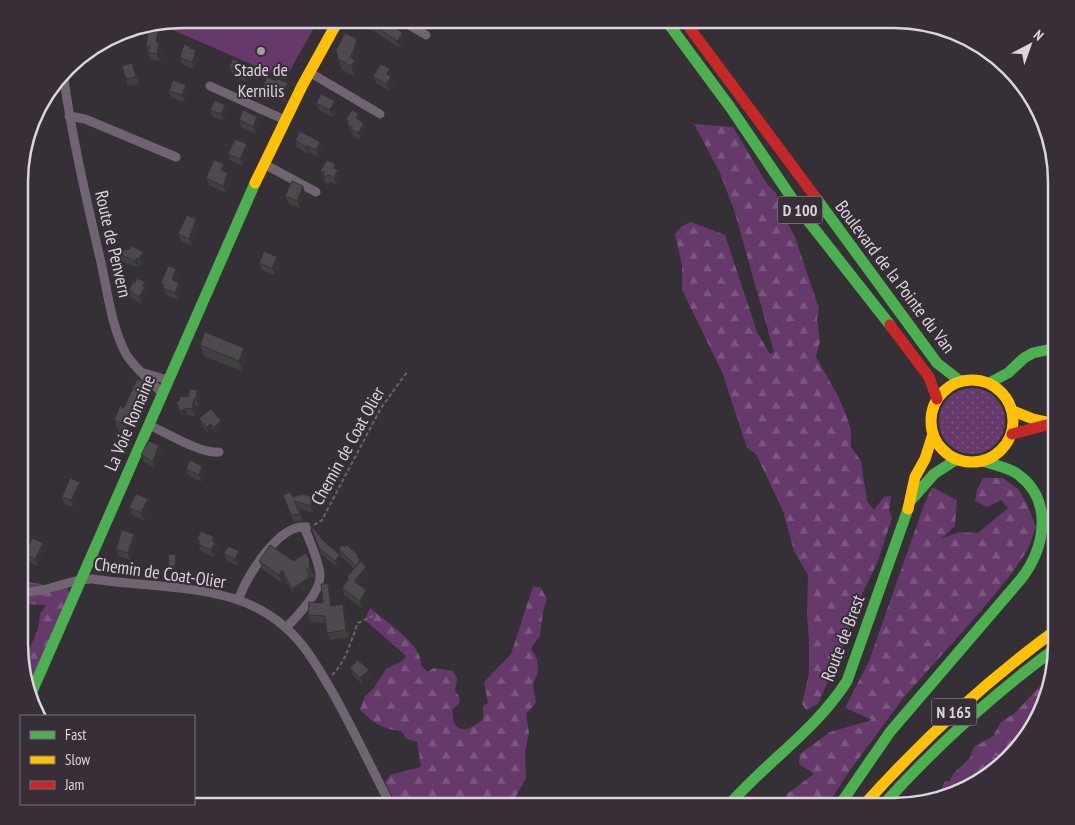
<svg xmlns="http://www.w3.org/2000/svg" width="1075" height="825" font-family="'PT Sans Narrow',sans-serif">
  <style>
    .grass { fill: url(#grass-dots) }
    .forest { fill: url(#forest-firs) }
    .green { fill: #653a6b }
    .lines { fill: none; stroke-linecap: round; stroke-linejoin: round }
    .path { stroke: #6b626c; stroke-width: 2; stroke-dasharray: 4 2.5; stroke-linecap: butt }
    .street { stroke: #706472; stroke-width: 9 }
    .fast { stroke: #4caf50; stroke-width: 11 }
    .slow { stroke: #ffc107; stroke-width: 11 }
    .jam { stroke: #c62828; stroke-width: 11 }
    .wall { fill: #423f43 }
    .shaded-wall { fill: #363337 }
    .building { fill: #4d494e; stroke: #363337 }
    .poi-dot { fill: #a19ba2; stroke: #372e38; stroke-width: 2 }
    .labels { text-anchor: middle; stroke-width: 4; stroke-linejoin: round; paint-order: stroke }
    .shield { fill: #372e38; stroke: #aaa3ab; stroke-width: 1 }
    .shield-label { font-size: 16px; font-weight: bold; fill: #dbd5dc }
    .poi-label { font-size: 18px; fill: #dbd5dc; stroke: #372e38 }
    .street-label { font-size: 18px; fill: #dbd5dc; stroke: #372e38 }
    .rim { fill: none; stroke: #dbd5dc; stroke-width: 2.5 }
  </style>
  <defs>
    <pattern id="grass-dots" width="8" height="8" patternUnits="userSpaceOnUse" patternTransform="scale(1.25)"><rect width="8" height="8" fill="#653a6b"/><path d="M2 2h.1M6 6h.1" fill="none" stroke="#7a5680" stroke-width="1.8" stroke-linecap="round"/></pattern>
    <pattern id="forest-firs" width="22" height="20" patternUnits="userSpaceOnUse" patternTransform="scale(1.25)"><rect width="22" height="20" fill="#653a6b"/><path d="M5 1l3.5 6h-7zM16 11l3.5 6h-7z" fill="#7a5680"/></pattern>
  </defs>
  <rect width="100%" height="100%" fill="#353036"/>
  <path class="grass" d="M939 421a33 33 0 1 1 66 0a33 33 0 1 1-66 0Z"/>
  <path class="forest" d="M694,124L733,127L767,184L776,193L783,214L795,237L819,308L817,319L820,341L816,357L838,396L845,412L851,430V447L861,461L867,501L874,510L884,497L891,496L889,511L892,518L878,561L863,592L847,636L818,704L806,710L802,704L809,673V638L807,615L808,575L794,551L783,511L756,454L747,448L722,372L682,290V265L675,234L682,226L691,222L725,235L757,332L770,354L774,352L735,213L720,173Z
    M983,478H1003L1018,489L1027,504L1036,527L1028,549L1012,573L981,611L904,697L848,773L827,806H785L787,794L814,774L799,764L800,754L830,732L872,720L845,708L869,661L924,505L932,487L957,500L955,526L941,539L959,532L978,533L1008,508L1001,500L987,507L975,501L977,490Z
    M19,581L41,584L53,590L67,588L70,594L28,689L22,666L38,629L40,614L46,605L19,604Z
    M533,586L541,588L547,599L543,611L540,636L531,648L537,659L538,673L533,684L536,703L526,714L529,733L525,751L526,778L514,800L513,806H397L385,782L390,775L421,767L417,742L407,739L401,731C384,730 372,722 360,710L365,696L373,689L386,669L402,661L406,656L365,620L370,608C385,621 423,645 421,665L427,672L434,668L453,671L457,679L455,691L459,696L460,702L452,710C453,714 453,719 454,722C462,738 476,724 483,719V706L488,703L484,682L511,654Z
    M1049,685L1044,706L1016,751L1006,758L994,756L1000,762L956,794L938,797L945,781H950L953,774L970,758L974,747L993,736L1001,722L1015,713L1039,687Z"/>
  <path class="green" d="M182,19H319L285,79L157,23Z"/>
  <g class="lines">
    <path class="path" d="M314,525L322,520L381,408L407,372
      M332,675C347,660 350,642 358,623L377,614"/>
    <path class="street" d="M399,19L426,35
      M309,72L380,114
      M63,73C72,138 87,202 102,267C108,295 112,328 126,354C133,366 152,383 162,393
      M210,86L285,120
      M69,116L85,119L176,157
      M264,164L316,192
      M144,373L168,380
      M149,425C167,433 200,454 219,452
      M19,592C47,594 69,578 93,579C139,586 187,585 232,598C252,604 269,613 285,627C306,645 320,671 334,695C354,731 372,769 391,806
      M238,600C247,577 278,523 307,527
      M286,628C297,616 320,593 320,576C320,563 309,539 304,527"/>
    <path class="fast" d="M665,19L730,107L802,213L890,325
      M816,198L937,363L960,381
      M989,383L1008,373L1024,358L1033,353L1056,348
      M912,499L934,474L957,459
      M30,696L255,183
      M728,806C766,762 815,731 847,681L908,509
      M839,806L890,732L1021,579C1046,548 1054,498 1016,473C1006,467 994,465 983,461
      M882,806C935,747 992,695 1056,648"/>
    <path class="slow" d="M255,183L302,86L339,19
      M931 421a41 41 0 1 1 82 0a41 41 0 1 1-82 0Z
      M1013,411L1033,419L1056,424
      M908,509L915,477L925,459L933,434
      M863,806C922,740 985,682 1056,630"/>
    <path class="jam" d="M683,19L816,198
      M890,325L929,377L937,399
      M1012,434L1050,424"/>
  </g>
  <path class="wall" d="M362,19H382L405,40L400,48L364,25Z
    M158,32L161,39L160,44L162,50L160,61L151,60L146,46Z
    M357,39L360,50L356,63L358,71L355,77L342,70L338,59Z
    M192,49L196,50L198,57L194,69L183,65L180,58Z
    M132,63L139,84L128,86L126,79Z
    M229,67L250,73L247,82L232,74Z
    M373,76H392L391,78L393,84L389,91L376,83Z
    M263,86L291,90L285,101L266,93Z
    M169,91L189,92L185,102L172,98Z
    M316,103L337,108L333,117L319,110Z
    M210,110L228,112L224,121L213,117Z
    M346,119L361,121V122L367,131L361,140L353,136L352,132L350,131Z
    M239,120L260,124L255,134L241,127Z
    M295,140L322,149L318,157L310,152L308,154L297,147Z
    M247,144L250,151L243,166L231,161L228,154Z
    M224,164L226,172L228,173L231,180L226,193L209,185L206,178Z
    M335,164L341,177L336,185L331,182L326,184L320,171Z
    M303,186L305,193L300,208L288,203L285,196Z
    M196,219L199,226L191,246L181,241L178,234Z
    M115,252H143L146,259L142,266L139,265L138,268L117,259Z
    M277,257L280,264L275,275L262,270L259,263Z
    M179,276L177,282L182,290L178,300L166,295L161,283Z
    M147,289L146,291L147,294L142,304L131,297L129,290Z
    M200,345L244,348L247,359L243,372L204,356Z
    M197,390L200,397L198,406H196L195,416L187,415L184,418L179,410L176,402L188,397Z
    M149,393L130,436L118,431L114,420L124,408Z
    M199,418L223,428L216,434L214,431L209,434L202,425Z
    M162,452L155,468L144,462L141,455Z
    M186,469L205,473L202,482L189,476Z
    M80,482L82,489L73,507L64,504L62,497Z
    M283,495L316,505L313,513L298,508L303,521L294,522Z
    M148,499L150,506L144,520L132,515L129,508Z
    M310,524L322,539L340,555L342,561L337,567L321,554Z
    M134,534L136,541L130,560L119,556L116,549Z
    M214,537L217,549L213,557L201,551L197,539Z
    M43,543L45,550L38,566L28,562L25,555Z
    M345,547L358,555L361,562L366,567L369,574L359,585L366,590L369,598L362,608L344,595L342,588L348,579L347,577L354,569L341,556L339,549Z
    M224,554L241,558L238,566L227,561Z
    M178,558L176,570L169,569L168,566Z
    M259,561H294L312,566L314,577H310L312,583L311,587L295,597L285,579L282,583L262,569Z
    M328,584L331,591L332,606L343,604L346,611L349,637L330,640L327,633L326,623L311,622L308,615L323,603Z
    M350,668L369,670L371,677L363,685L353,675Z"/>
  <path class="shaded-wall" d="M158,32L161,39L160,44L162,50L160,61L157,54L156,42Z
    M403,33L405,40L400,48L397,41Z
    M357,39L360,50L356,63L358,71L355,77L351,66L350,57Z
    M196,50L198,57L194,69L192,62Z
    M248,66L250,73L247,82L244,75Z
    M390,69L392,76L391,78L393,84L389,91L386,84L387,74Z
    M288,83L291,90L285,101L283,94Z
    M186,85L189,92L185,102L182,95Z
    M335,101L337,108L333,117L330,110Z
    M225,105L228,112L224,121L221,114Z
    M359,114L361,121L359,125L356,118Z
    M257,117L260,124L255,134L253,126Z
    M364,124L367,131L361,140L358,133Z
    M320,142L322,149L318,157L316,150Z
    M247,144L250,151L243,166L240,159Z
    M307,145L310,152L308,154L306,147Z
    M224,164L226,171L224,177L221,170Z
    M335,164L341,177L336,185L334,178V168Z
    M228,173L231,180L226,193L223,186Z
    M303,186L305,193L300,208L297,201Z
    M196,219L199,226L191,246L189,239Z
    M143,252L146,259L142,266L139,259Z
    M277,257L280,264L275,275L272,268Z
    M137,258L139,265L138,268L135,261Z
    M176,269L179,276L175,287L172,280Z
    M145,282L147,289L146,291L147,294L142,304L139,297L142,286Z
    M179,283L182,290L178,300L175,293Z
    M244,348L247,359L243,372L239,361Z
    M145,382L149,393L130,436L126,425Z
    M197,390L200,397L198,406L196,399Z
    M194,399L196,406L195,416L192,409Z
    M185,408L187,415L184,418L181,411Z
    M221,421L223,428L216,434L214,427Z
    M211,424L214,431L209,434L206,427Z
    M159,445L162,452L155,468L153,461Z
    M202,466L205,473L202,482L199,475Z
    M80,482L82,489L73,507L71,500Z
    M314,498L316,505L313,513L310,506Z
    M148,499L150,506L144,520L141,513Z
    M134,534L136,541L130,560L128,553Z
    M214,537L217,549L213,557L211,550L212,541Z
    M43,543L45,550L38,566L35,559Z
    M239,551L241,558L238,566L235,559Z
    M176,555L178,558L176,570L175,567Z
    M340,555L342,561L337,567L335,561Z
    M309,558L312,566L314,577L310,569Z
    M366,567L369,574L357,588L354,581Z
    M282,570L285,579L282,583L279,575Z
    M309,574L312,583L311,587L295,597L292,589Z
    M328,584L331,591L333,613L331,606Z
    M366,590L369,598L362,608L360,601Z
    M343,604L346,611L349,637L346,630Z
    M369,670L371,677L363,685L360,678Z"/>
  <path class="building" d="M364,19H382L403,33L397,41Z
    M148,31L158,32L156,42L159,43L157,54L148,52L150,46H146Z
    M345,33L357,39L354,50L350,57L355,60L351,66L338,59L336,50Z
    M184,44L191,47L190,48L196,50L192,62L180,58Z
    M233,59L248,66L244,75L229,67Z
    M132,63L136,77L126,79L122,66Z
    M381,64L390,69L387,74L391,77L386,84L373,76Z
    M267,77L277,81L278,79L288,83L283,94L263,86Z
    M173,80L186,85L182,95L169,91Z
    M321,94L335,101L330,110L316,103Z
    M215,100L225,105L221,114L210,110Z
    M243,110L257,117L253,126L239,120Z
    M352,110L359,114L356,118L364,124L358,133L351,129L352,127L347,124L349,121L346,119Z
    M300,131L320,142L316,150L307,145L306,147L295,140Z
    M235,139L247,144L240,159L228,154Z
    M214,160L224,164L221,170L228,173L223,186L206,178Z
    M327,160L335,164L334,168L338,170L334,178L329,175L323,177L324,172L320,171Z
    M292,181L303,186L297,201L285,196Z
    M187,215L196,219L189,239L178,234Z
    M132,246L143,252L139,259L137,258L135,261L115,252L130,249Z
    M264,251L277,257L272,268L259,263Z
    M168,266L176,269L172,280L179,283L175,293L163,288L164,285L161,283Z
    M137,278L145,282L142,286L145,287L139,297L129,290L133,282L135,283Z
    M205,332L244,348L239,361L200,345Z
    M137,379L145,382L126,425L114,420L120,406L124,408Z
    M190,389L197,390L196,399H194L192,409L185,408L181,411L176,402L179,401L180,396L188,397Z
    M211,409L221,421L214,427L211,424L206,427L199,418Z
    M148,441L159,445L153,461L141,455Z
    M190,460L202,466L199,475L186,469Z
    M70,478L80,482L71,500L62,497Z
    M290,492L293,497L303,494L314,498L310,506L294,501L300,514L291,515L283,495Z
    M136,494L148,499L141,513L129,508Z
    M310,524L322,539L340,555L335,561L319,548Z
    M122,530L134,534L128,553L116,549Z
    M201,531L214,537L212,541L215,542L211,550L198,544L200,541L197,539Z
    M32,538L43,543L35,559L25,555Z
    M270,545L294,561L305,553L309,558L310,569H306L309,574L308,578L292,589L282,570L279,575L259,561Z
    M342,545L345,547L347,545L358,555L357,557L360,560L356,566L339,549Z
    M228,546L239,551L235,559L224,554Z
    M169,554L176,555L175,567L168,566Z
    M361,561L366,567L354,581L366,590L360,601L342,588L349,578L347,577Z
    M321,584H328L331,606L343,604L346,630L327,633L325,616L308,615L309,602L323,603Z
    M358,660L369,670L360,678L350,668Z"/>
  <circle class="poi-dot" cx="261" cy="51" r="5"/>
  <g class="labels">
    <g class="shield">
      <rect x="777.5" y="196.5" width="45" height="27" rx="4"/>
      <rect x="931.5" y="698.5" width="45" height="27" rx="4"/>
    </g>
    <g class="shield-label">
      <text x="800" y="216">D 100</text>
      <text x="954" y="718">N 165</text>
    </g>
    <g class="poi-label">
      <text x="261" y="76">Stade de<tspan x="261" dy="21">Kernilis</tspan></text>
    </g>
    <g class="street-label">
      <text transform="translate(113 244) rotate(77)" y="6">Route de Penvern</text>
      <text transform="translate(895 277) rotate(53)" y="6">Boulevard de la Pointe du Van</text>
      <text transform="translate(130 423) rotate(-67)" y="6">La Voie Romaine</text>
      <text transform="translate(348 446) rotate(-61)" y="6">Chemin de Coat Olier</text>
      <text transform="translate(160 573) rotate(8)" y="6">Chemin de Coat-Olier</text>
      <text transform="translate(843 638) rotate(-69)" y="6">Route de Brest</text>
    </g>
  </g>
  <path d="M0 0H1075V825H0ZM182 28H894A154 154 0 0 1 1048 182V644A154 154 0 0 1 894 798H182A154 154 0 0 1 28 644V182A154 154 0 0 1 182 28Z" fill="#372e38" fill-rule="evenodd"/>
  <path class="rim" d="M182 28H894A154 154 0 0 1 1048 182V644A154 154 0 0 1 894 798H182A154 154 0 0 1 28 644V182A154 154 0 0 1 182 28Z"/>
  <rect x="20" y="715" width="175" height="90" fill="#372e38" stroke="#79717a"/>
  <rect x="30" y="731" width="25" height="8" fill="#4caf50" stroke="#79717a"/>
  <text x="65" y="740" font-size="15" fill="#dbd5dc">Fast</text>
  <rect x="30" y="756" width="25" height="8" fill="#ffc107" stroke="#79717a"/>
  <text x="65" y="765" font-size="15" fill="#dbd5dc">Slow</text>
  <rect x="30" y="781" width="25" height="8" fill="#c62828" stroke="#79717a"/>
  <text x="65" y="790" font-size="15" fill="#dbd5dc">Jam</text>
  <g transform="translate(1030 45) rotate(41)" stroke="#372e38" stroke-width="4" paint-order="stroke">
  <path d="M0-4L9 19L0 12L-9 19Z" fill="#dbd5dc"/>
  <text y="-8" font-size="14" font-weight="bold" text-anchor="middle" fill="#dbd5dc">N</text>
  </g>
</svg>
